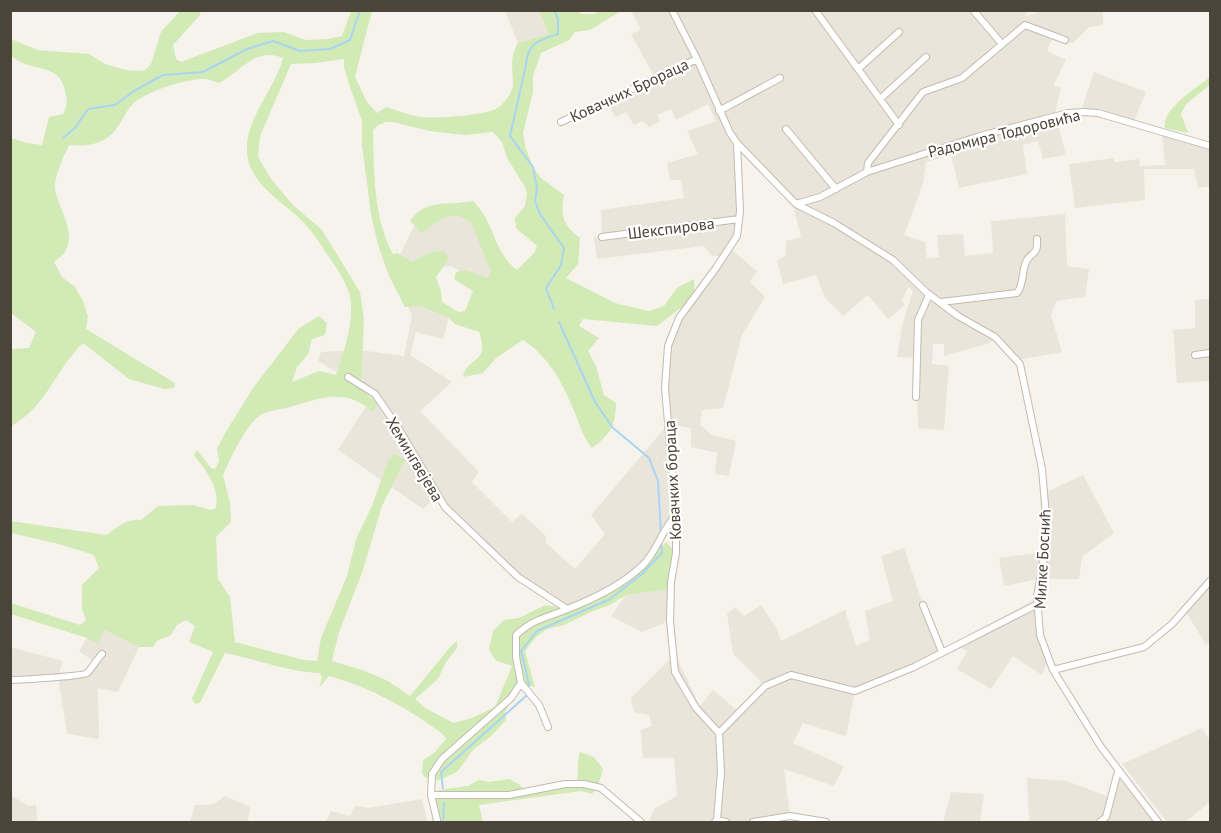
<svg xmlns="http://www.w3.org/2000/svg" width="1221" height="833" font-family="'PT Sans',sans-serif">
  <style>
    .residential { fill: #eae5da }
    .green { fill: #d2eab5; fill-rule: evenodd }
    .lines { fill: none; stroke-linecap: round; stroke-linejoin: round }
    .stream { stroke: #a9d4f2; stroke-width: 2 }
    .street-casing { stroke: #c2bbae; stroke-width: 8 }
    .street { stroke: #fff; stroke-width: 6 }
    .labels { text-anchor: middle; stroke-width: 4.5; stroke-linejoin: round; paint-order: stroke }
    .street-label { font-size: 16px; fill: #4b4439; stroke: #fff }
  </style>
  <rect width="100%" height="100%" fill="#f6f3ec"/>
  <path class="residential" d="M1028,10L1025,16L1043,11L1092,10L1103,13V25L1089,27L1073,43L1052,38L1047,51L1066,60L1053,86L1061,88L1055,114L1066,155L1043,159L1038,141L1023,145L1027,174L959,188L951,155L926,162L923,184L904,235L925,242L927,258L939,257L937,235L963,234L965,256L993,253L991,221L1065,214L1067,266L1089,269L1085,297L1057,301L1051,315L1062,352L1017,360L995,337L990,343L944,356V344H933L932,364L949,366L944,430L918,428L916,358L897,357L903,322L913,291L908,287L902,301L905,305L888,319L868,295L843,316L825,298L816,275L783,284L777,261L786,255V241L801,237L794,209L796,204L738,144L737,236L729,248L757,271L750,282L765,297L742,335L723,408L702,410L700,425L712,435L736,441L729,476L715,474L717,453L691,447V428L669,424L676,515L644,565L614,586L567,609L518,577L437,495L423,509L338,450L374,394L318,361L321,352L359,350L404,356L412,316L392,271L423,208L473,205L504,267L492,290L451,266L397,273L410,302L449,318L443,339L416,332L410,355L452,382L420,411L479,472L472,482L512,522L522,514L547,537L545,542L575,569L605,534L591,515L669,423L665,388L668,346L679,318L723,256H712L704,246L597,259L594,237L602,236L601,210L684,198L681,180H670L667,163L698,154L687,131L716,121L708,104L676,120L671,109L657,115L660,121L649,127L643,121L634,125L626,112L615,117L606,101L655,78L631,34L641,30L631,11Z
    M505,11H539L549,34L518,43Z
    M1094,72L1146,92L1134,121L1082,108Z
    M1162,133L1210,144V186L1198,188L1194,169H1144L1145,200L1075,208L1069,164L1114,158V162L1139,159L1140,166L1165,165Z
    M1210,299V381L1177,383L1173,330L1195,328V300Z
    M1083,475L1114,533L1082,557L1079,579H1040L1037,596L1040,635L1048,662L1042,675L1013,656L991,689L957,669L967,651L956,645L855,691L846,736L803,723L793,743L844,766L834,786L784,769L790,816L753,822H649L654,809L677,796L674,758H643L641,730L652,726L649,715L634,712L631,698L674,655L669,621L642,632L611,616L626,595L671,589L677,658L700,706L713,690L738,711L765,686L733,654L727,614L735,607L744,616L761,605L776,627L781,641L845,610L856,646L870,640L865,611L893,601L881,556L904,548L923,605L942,650L1035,599L1038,579L1004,586L999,558L1044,552V493Z
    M1210,581V641L1206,645L1185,610Z
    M104,630L139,647L118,692L98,688L99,739L67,734L58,677L11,680L10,647L63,661L58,676L87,674L94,662L79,651L87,638Z
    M1202,728L1210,741V802L1185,822H1167L1122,764Z
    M1116,774L1154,822H1029L1027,778L1067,781L1109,797Z
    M951,792L984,794L980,822H943Z
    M11,795L28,806L36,805L37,822H11Z
    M225,796L250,807L248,821L254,822H190L195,805L214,804Z
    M422,799L427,819L425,822H326L331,811L350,816L355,806L369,808Z"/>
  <path class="green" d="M180,11H201L200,15L173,45L176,59L181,62L258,33L284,32L306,40L328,39L342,36L351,11H372L355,77L367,102L377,113L386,107C397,110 410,116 422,117C434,119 485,115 496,109C501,107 508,98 511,92C517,80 506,63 518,43L549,34L539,11H578L581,14H594L600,11H621L590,30L575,32L569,40L541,53L533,76V92L523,133L526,149L533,167L541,178L564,195C560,216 563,225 580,238L578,264L566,278L615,303L649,311L664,306L677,288L694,279L695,297L657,326L583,319L579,326L599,338L588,351L596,366L604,395L616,403C616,425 610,435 592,448C581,434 581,427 574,411C563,383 548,356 523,340L496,358L483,373L463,377C467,356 491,364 479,332L455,324L449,318L420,306L405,307L389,276L378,245L371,214L362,145V121L349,84L344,68V59L315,63L291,64L260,136L258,157L272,180L293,205L322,230L360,292L364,319L361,388L377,404L373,412C344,386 319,399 286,408C278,410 265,411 259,416C244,428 231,458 223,475L230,502L231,522L216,537L218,579L230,597L235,642L304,660L317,661L321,638L347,576L356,539L372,506L388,461L395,454L405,460L382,506L362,573L339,632L332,661L365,671L388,681L410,696L451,646L457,641V648L446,662L438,679L415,699L425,708L454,723L472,718L495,707L512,666L495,660L489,649L493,631L504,620L519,618L545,605L567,609L614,586L644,565L666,542L676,553L671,589L626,595L610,605L593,611L564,625L547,629L536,637L525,651L535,687L521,684L505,712L506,720L491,736L473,750L457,772L439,780L426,778L422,774L423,760L434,753L446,739L444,735C408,708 372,688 329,676L319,688L322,678L320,673C289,672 256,659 225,653L200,703L195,704L192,699L213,652L189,642L195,626L186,620L177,625L170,636L158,640L153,647H139L104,630L98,644L87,638L11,614V603L80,625L86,620L82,609V585L99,568L94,555L59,544L11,533L10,521L107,535C117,527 127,518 141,520L158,506L193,505L211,510L216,508C220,487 206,471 194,455L197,450L211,468L215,469L219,461L217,449L224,435L253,388L299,328L319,316L327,323L325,335L312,339L308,354L297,367L292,382L319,371L336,375C344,352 357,314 348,290C343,276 333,263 325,251C317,238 307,225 296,215C277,198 249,182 247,152C245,118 275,89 283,58C256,46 240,72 219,83C215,82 210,79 205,79C188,78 148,91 135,102C128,108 124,117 119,125C108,143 90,147 70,145C64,153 54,178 55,189C58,208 77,232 65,252C63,256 57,259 54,262L62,277L75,287L83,301L88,316L86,329L175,383L174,388L164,389L129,379L83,343C56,369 45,409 11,426V349L29,348L36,332L11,313V138L27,143L42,145L49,117L63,114C68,105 67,100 65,90C60,70 46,70 28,65C22,64 16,59 11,56V39L38,50L89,54L105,64L126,70L144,71L151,64L161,32ZM386,122H393L430,131L465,135L493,132L502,142L507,158L525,187L527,193L525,206L515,218L516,228L537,246L534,253L517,270C495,255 493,219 473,201C447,206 426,198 410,221L422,233L441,219L456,215L471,222L491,272L487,278L466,270L456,272L454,279L473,291L465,311L458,312L442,302L441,291L436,277L449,259L445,252C433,250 423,255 413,262L397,253L393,254C373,217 374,171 373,130L378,125Z
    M1210,77V85L1186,104L1181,114L1188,133L1165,128C1161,109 1197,88 1210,77Z
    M580,752L594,757L603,769L599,783L592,794L581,791L479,805L483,822H436L431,795L439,790L468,786L479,780L489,782L509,779L520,785L526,792L576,784C580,773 576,763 580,752Z"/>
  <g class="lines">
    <path class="stream" d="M554,10L558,19V34C538,41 528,42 526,65L510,136L533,167L537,188L535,201L540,214L564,248L561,265L546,288L554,309
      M63,138L75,128L88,109L115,105L134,91L163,75L203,72L247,49L273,41L300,51L330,49L350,40L360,10
      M559,322L595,402L612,427L649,458L658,481L661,533
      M443,788L441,772L526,696L529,684L521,651L537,631L610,599L642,574L662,553L661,541
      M443,822L444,803"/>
    <defs>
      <path id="street" d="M672,10L697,59L730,133L737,143L796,204L834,223L893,260L926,292L958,316L995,337L1020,364L1042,469L1046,516L1043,565L1037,596L1040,635L1053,670L1101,747L1158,822
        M815,10L899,125
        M973,10L1002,44
        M858,69L899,32
        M880,99L926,57
        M719,111L780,78
        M561,122L697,59
        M786,129L836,189
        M867,172L868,163L923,92L962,78L1025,25L1065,40
        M796,204L820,197L867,172L980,136L1068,113L1084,112L1098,113L1210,146
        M602,237L739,219
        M941,302L1017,293C1025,283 1021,270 1027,260C1034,250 1038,255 1037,239
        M1195,355L1210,353
        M348,377L375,394L399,429L445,507L518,577L567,609
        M916,397L918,320L929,295
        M923,605L942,652
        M1053,670L1144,647L1172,624L1210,581
        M10,680C21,680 84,676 87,673C91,670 97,659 102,654
        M521,683L539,705L548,727
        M719,733L765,686L791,675L855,691L914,667L1038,604
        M431,795H509L565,784H584L601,788L641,822
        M717,820L726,822
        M436,822L437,820L431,795L432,774L442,759L511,698L521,683L516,657V635C534,619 543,619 565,610C591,600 622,585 642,566C657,552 662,529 676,515
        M715,822L717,820L721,772L719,733L696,708L675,672L670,621L671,582L676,553V515L665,388L668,346L679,318L716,268L737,236L740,211L737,143
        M753,822L790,816L826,822
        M1100,822L1106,817L1118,771"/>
    </defs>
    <use href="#street" class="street-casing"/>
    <use href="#street" class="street"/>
  </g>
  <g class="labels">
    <g class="street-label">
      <text transform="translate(629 90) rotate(-25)" y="6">Ковачких Брораца</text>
      <text transform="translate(1004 133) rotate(-14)" y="6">Радомира Тодоровића</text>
      <text transform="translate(671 228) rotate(-7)" y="6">Шекспирова</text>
      <text transform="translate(415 459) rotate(59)" y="6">Хемингвејева</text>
      <text transform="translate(672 480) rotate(-93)" y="6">Ковачких бораца</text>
      <text transform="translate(1042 559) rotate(-87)" y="6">Милке Боснић</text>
    </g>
  </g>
  <rect width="1221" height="833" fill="none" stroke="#4b4439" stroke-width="24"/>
</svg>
